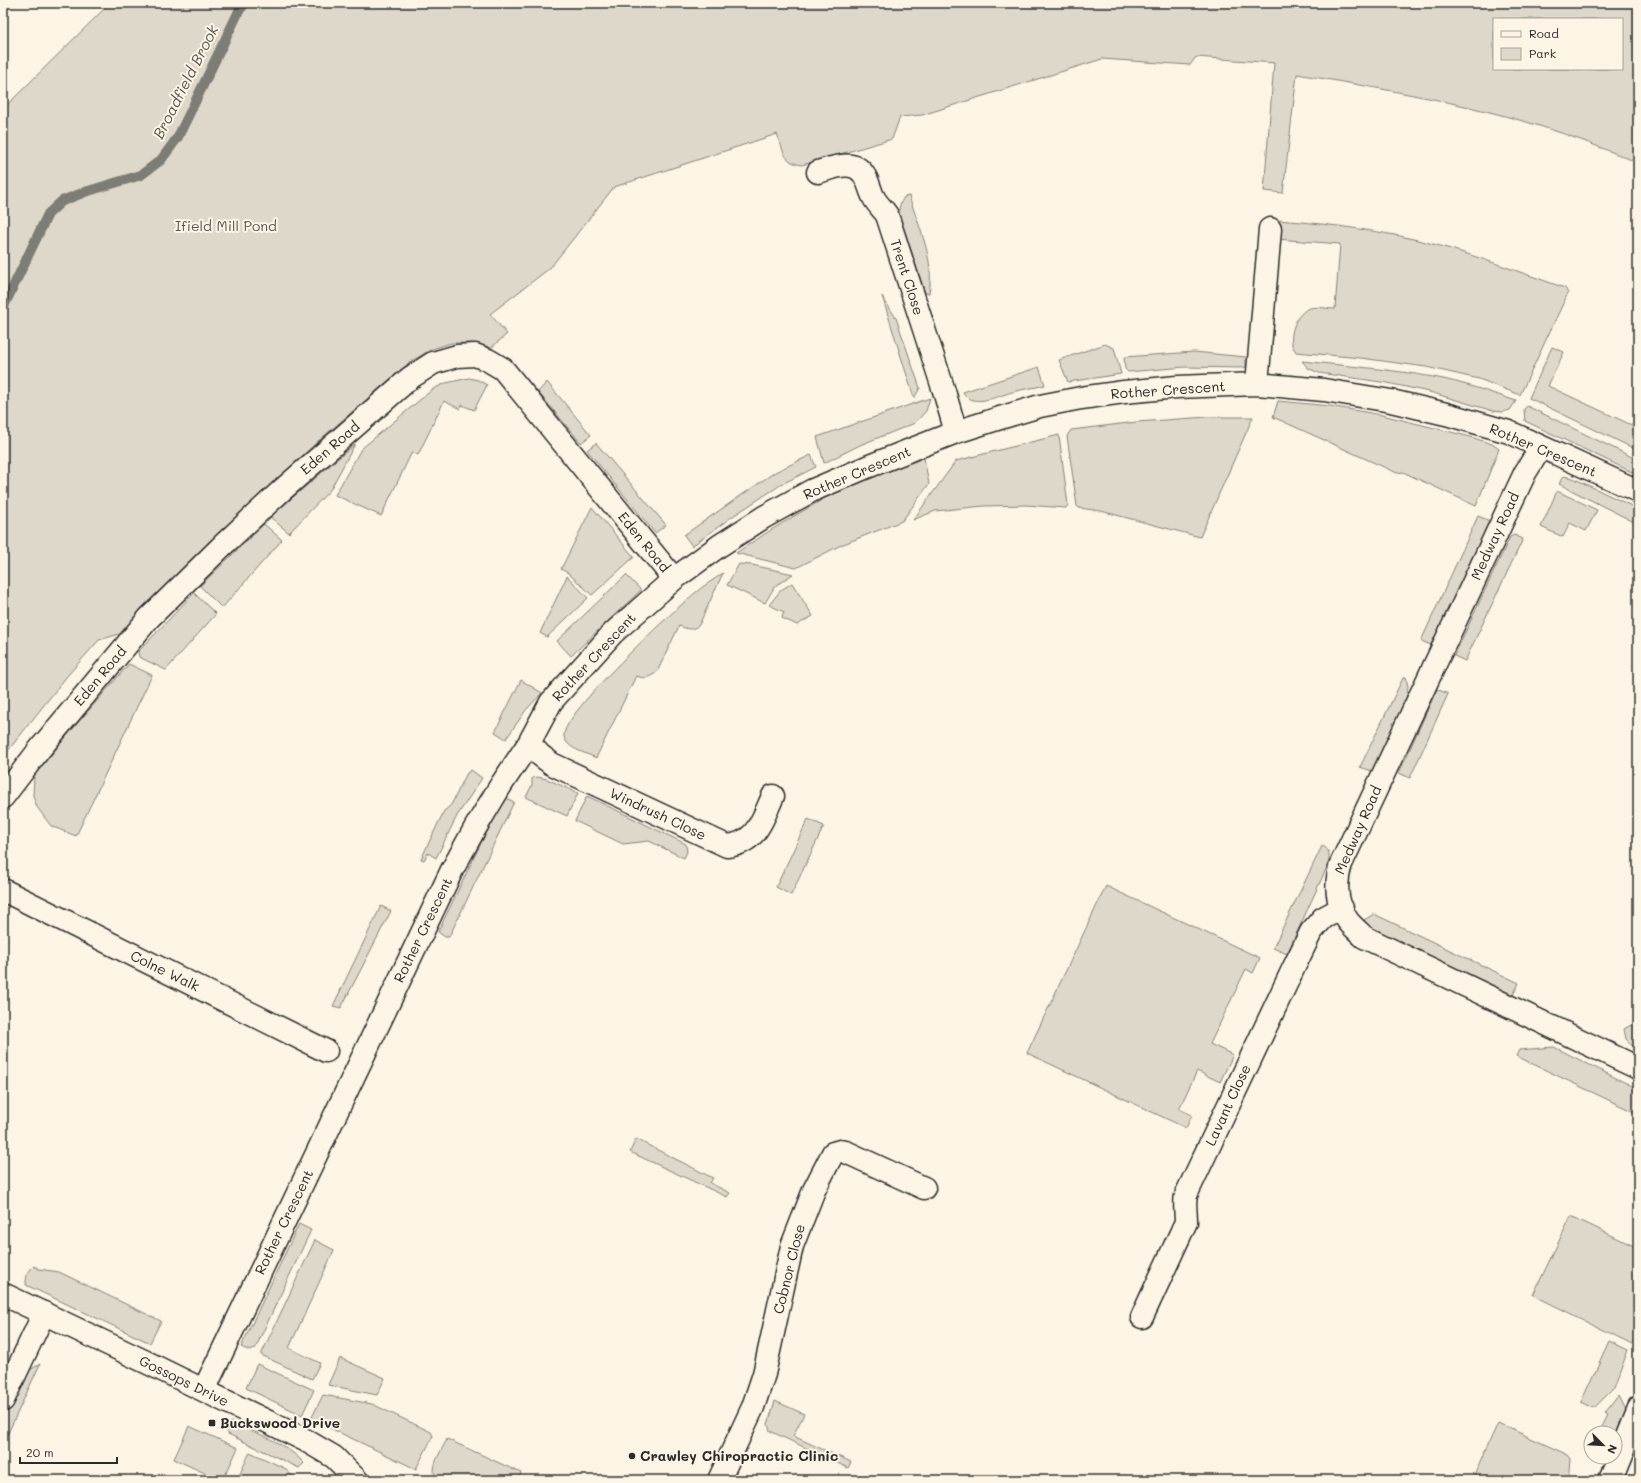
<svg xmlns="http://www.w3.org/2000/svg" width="1641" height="1483" font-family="Mali,sans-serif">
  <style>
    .green { fill: #ded8ca; stroke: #84827a; fill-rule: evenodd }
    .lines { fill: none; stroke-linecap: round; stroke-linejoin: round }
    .stream { stroke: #7d7b74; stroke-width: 10 }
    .pedestrian-casing { stroke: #2b2b2b; stroke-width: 25 }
    .minor-casing { stroke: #2b2b2b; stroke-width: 25 }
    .tertiary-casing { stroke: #2b2b2b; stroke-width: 25 }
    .pedestrian { stroke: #fcf5e5; stroke-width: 22 }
    .minor { stroke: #fcf5e5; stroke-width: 22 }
    .tertiary { stroke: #fcf5e5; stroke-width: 22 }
    .poi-dot { fill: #2b2b2b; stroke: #fcf5e5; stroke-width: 1.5 }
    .labels { text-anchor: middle; stroke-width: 4; stroke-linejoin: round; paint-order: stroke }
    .park-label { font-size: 14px; fill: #585653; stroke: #fcf5e5 }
    .street-label { font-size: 14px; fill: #2b2b2b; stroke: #fcf5e5 }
    .poi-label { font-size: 14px; font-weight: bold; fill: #2b2b2b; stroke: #fcf5e5; text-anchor: start }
    .water-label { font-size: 15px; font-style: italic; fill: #545350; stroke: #fcf5e5 }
  </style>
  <rect width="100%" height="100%" fill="#fcf5e5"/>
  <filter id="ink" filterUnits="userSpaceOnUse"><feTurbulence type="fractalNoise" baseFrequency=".025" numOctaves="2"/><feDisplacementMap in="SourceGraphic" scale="8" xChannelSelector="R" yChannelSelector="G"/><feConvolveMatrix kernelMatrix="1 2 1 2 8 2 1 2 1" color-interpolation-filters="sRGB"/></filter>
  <g filter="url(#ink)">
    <path class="green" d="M110,3H1638V163C1625,157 1612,152 1599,147C1502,108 1399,92 1297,74L1283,193L1264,191L1274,63L1196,57L1190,65L1102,59L922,115L900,117L892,139L802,165C782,162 784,150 777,134L614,187L550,268L490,314L507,334L490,349L473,343H451L432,349L410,362L317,442L184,567L123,633L99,640L67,676L3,757V109ZM1494,19H1622V69H1494Z
      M909,196C919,227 935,260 929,293H925L900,216C898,208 900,204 904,197Z
      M1277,220C1319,223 1359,228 1400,236C1457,248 1511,269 1565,288L1568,293L1520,395L1479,379L1426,367L1361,358L1296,352C1295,350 1292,347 1292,344C1290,331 1297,312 1310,308C1318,306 1328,309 1335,309L1340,244L1277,239Z
      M882,296L896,318L920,388L914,398Z
      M1105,344L1114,348L1121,374L1068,382L1059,360Z
      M1552,347L1564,352L1548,386L1638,428V443L1635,449L1529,398Z
      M1194,352L1246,357V367L1243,368L1185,367L1128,372L1125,369L1124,357Z
      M1302,361C1346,366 1390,369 1433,377C1462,382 1489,392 1516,401L1510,410L1502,412L1493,411L1433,393L1388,383L1319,373L1308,368Z
      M1039,367L1045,385C1034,388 1023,389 1012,392C999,396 971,409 963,392Z
      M469,378L478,380L487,385L474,410L462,405L460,409L444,401L418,455L412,452L381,516L335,495L361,449L433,389L446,383Z
      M547,382L591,435L581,443L538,392Z
      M930,398L926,411L915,423L860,445L824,463L817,437Z
      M1278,401L1330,406L1382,415L1471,437L1492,444L1499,449L1476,506L1403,472L1397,473L1273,417Z
      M1527,406L1638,460V475L1525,421L1524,409Z
      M1207,417H1253L1200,537L1101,511L1079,508L1077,506L1067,436L1071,430L1137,422Z
      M1059,435L1068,505L1066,508L1026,505L984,506L935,511L913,520L956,461Z
      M596,443L666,525L655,533L587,450Z
      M355,444L330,490L289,533L270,517Z
      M811,455L816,467L782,484L733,516L692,546L684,535L775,472Z
      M917,456L924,458L929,484L902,521L841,545L796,568L736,553L771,530L830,495Z
      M1563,476L1573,478L1638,509V524L1559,484Z
      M1557,491L1597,510L1586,531L1570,523L1563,537L1541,527Z
      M592,507L634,557L592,595L568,573L561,569Z
      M1478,516L1490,521L1434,646L1421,641Z
      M264,524L282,540L222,608L200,586Z
      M1514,535L1523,539L1465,661L1454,656L1510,537Z
      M739,564L752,565L793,574L775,586L765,603L727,585Z
      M723,573L699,625C691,631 688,629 679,626L657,672C649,678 645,679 636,676L596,758C586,753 565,748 564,736C562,713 673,611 695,593C704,585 714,580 723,573Z
      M626,575L641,590L571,656L557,641Z
      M567,576L588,598L547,637L540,633Z
      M792,583L813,616L797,625L782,618L784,612L769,605L781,590Z
      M194,593L216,614L166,670L139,657L138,652Z
      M129,664L152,675L76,836L51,826L45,818L37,807L33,796L34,776L76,725Z
      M1406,677L1408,686L1406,701L1372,771L1360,767L1403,678Z
      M521,680L542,693L526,710L506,739L495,732Z
      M1437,689L1448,694L1410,778L1399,773Z
      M471,770L482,778L457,816L436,858L428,853L424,860L421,859L444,811L451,805L467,773Z
      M538,777L547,779L578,793L567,816L526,797L532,785V778Z
      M587,796L686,844L687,852L684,858L649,841L623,844L575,821Z
      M506,798L514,802L449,937H445L438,932L481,843Z
      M808,819L824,826L791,895L776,887Z
      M1322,846C1332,849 1329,860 1327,867L1287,954L1273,948Z
      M1106,886L1260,958L1253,973L1246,969L1210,1044L1233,1055L1220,1082L1197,1071L1179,1109L1192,1115L1186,1128L1027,1053Z
      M381,906L391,911L341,1008L333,1006Z
      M1374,914L1519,983L1513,995L1371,928L1364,920Z
      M1631,1025L1638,1029V1052L1626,1039L1624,1029Z
      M1554,1047L1638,1089V1114L1516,1056L1519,1050Z
      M636,1139L713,1178L710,1183L730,1193L727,1197L630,1152Z
      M1571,1216L1638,1248V1330L1632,1344L1533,1295Z
      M299,1224L311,1230L255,1349L250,1351L241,1347Z
      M315,1240L334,1250L289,1348L320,1363L312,1379L261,1355Z
      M34,1266L39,1269L59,1272L161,1321L150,1343L26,1285C26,1276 27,1272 34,1266Z
      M1609,1341L1628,1350L1614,1388L1594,1408L1581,1402Z
      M340,1358L385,1378L377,1395L328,1385Z
      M40,1364L3,1444V1420L24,1375L28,1371Z
      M257,1364L314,1390L302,1415L246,1388Z
      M323,1395L372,1404L431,1432L433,1436L416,1469L311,1419Z
      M1618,1396L1625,1410L1615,1434V1433H1599L1608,1415L1605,1413Z
      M775,1401L804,1414L793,1436L851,1462L848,1468L770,1431L768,1424Z
      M231,1422C256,1433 285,1442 304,1463L299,1468L226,1433Z
      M1498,1423L1568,1455L1571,1459L1569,1480H1472Z
      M189,1426L238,1448L223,1480H220L174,1459Z
      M447,1439L521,1473L518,1480H438C427,1470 442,1450 447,1439Z
      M250,1452L284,1468L297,1480H247L239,1476Z"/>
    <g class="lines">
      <path class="stream" d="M3,308L48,214L62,201L85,192L141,175L161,160L178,137L239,11L245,3"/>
      <defs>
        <path id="pedestrian" d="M3,890L326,1051"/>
        <path id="minor" d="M818,172C832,168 854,158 864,175C869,182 870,191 874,198C877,204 883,209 887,215L944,391L956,432
          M1257,384L1270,229
          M1541,447L1525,473L1341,864C1335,883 1336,904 1348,921C1353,927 1359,932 1364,937L1638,1068
          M529,743L540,755L552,764L727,846C757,843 762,820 773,796
          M3,797L39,750L149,618L223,545L281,491L410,378L433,363L457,356L475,355L488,360L503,369L674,579
          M1142,1317L1186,1222C1186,1212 1184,1204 1186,1195L1294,967L1311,932L1323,918L1342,908
          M204,1390L452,870L474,830L501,785L529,743L551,702L613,633L674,579L719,546L764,517L813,490L867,467L956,432L1000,418L1040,406L1081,398L1124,392L1177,387L1257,384L1324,390L1391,401L1446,414L1509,432L1638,491
          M3,1400L44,1313
          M719,1480L753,1407L764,1374L792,1246L814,1190L833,1153L840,1151L846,1152L924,1188
          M1609,1480L1638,1408"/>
        <path id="tertiary" d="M3,1294L148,1363L305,1440L334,1457L357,1480"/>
      </defs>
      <use href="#pedestrian" class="pedestrian-casing"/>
      <use href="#minor" class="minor-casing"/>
      <use href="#tertiary" class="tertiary-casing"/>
      <use href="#pedestrian" class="pedestrian"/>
      <use href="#minor" class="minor"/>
      <use href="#tertiary" class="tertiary"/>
    </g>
  </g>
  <g class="poi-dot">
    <rect x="208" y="1419" width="8" height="8" rx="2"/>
    <circle cx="632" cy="1456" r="4"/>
  </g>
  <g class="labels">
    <g class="park-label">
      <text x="226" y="231">Ifield Mill Pond</text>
    </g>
    <g class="street-label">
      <text transform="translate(907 277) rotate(72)" y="5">Trent Close</text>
      <text transform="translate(1168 390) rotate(-4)" y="5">Rother Crescent</text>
      <text transform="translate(330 448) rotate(-41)" y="5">Eden Road</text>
      <text transform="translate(1543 450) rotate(23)" y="5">Rother Crescent</text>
      <text transform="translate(857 473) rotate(-23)" y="5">Rother Crescent</text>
      <text transform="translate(1495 536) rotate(-65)" y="5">Medway Road</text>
      <text transform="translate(644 542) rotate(51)" y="5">Eden Road</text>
      <text transform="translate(594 657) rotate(-47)" y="5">Rother Crescent</text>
      <text transform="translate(100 676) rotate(-50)" y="5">Eden Road</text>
      <text transform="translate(658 814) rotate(25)" y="5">Windrush Close</text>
      <text transform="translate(1358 830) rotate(-66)" y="5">Medway Road</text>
      <text transform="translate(423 930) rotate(-64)" y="5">Rother Crescent</text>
      <text transform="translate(165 971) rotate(26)" y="5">Colne Walk</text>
      <text transform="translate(1228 1105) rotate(-65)" y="5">Lavant Close</text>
      <text transform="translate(284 1222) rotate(-64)" y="5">Rother Crescent</text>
      <text transform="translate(789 1269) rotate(-76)" y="5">Cobnor Close</text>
      <text transform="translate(184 1381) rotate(26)" y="5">Gossops Drive</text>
    </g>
    <g class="poi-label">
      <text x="220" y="1428">Buckswood Drive</text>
      <text x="640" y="1461">Crawley Chiropractic Clinic</text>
    </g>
    <g class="water-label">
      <text transform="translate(186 82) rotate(-63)" y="5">Broadfield Brook</text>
    </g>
  </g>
  <rect width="1641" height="1483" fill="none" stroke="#fcf5e5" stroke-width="16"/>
  <rect x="8" y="8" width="1625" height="1467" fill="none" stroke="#2b2b2b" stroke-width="1.5" filter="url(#ink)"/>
  <rect x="1493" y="18" width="130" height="52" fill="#fcf5e5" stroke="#a8a49b"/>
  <rect x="1501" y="31" width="20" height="6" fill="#fcf5e5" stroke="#a8a49b"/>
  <text x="1529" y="38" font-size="12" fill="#2b2b2b">Road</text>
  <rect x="1501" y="48" width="20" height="12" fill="#ded8ca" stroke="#a8a49b"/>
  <text x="1529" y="58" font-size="12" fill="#2b2b2b">Park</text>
  <g transform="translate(1603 1445) rotate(114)"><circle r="19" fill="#fcf5e5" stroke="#a8a49b"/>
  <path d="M0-3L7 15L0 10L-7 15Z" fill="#2b2b2b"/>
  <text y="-6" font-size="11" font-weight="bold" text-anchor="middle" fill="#2b2b2b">N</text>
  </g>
  <path d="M20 1457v6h97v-6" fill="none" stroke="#2b2b2b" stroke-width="2"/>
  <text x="26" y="1457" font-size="12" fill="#2b2b2b" stroke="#fcf5e5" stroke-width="3" paint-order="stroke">20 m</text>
</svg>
